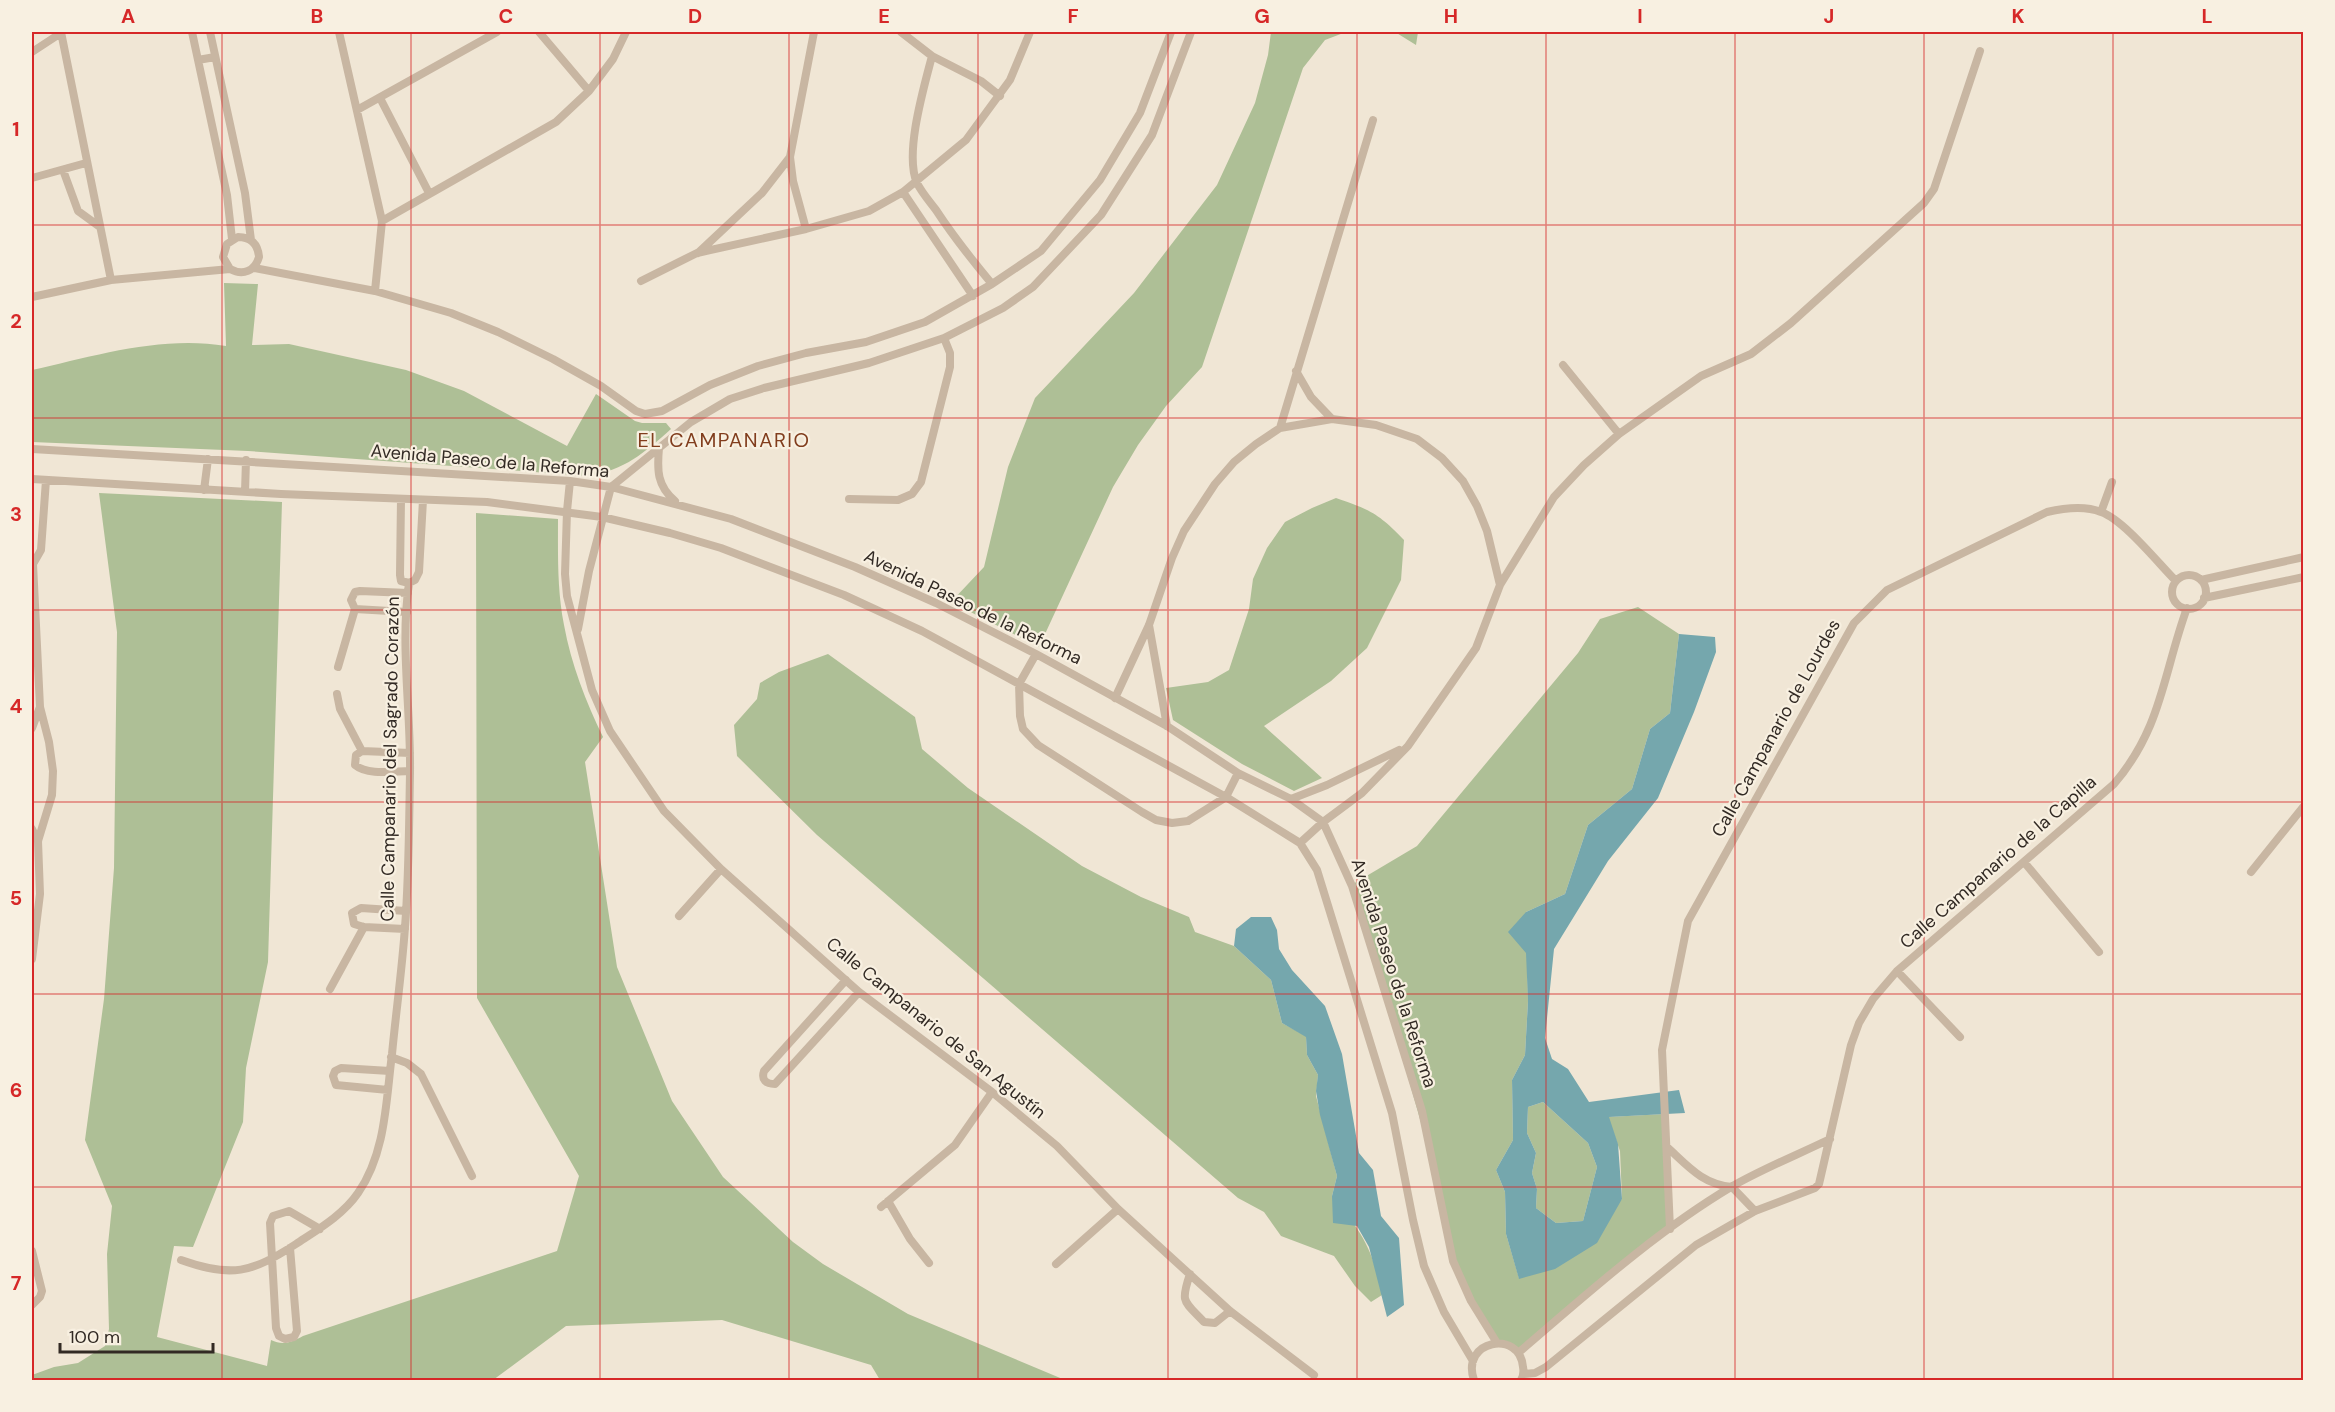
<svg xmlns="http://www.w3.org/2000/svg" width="2335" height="1412" font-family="'DM Sans',sans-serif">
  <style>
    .green { fill: #aebf96 }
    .water { fill: #75a7ad; fill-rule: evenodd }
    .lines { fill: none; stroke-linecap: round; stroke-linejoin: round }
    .street { stroke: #c8b6a2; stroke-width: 8 }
    .grid { fill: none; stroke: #d62828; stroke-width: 1.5; stroke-opacity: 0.55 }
    .labels { text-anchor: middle; stroke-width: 4.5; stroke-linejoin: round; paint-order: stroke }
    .street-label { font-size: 18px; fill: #322a24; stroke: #f8f0e1 }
    .neighbourhood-label { font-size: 20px; letter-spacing: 1.5px; fill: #813d1d; stroke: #f8f0e1 }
    .neatline { fill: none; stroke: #d62828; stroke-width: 2 }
    .grid-label { font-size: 20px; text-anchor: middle; font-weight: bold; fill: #d62828 }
  </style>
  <rect width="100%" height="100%" fill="#f0e6d5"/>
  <path class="green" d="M1271,32H1346L1325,40L1303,68L1202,367L1166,406L1138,445L1113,487L1039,647L951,602L984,567L1008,467L1035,398L1134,293L1217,185L1255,103L1268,55Z
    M1395,32H1418L1416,45Z
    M224,283L258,284L252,345L289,344L406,370L464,391L567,446L596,394L635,421L642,423H666L671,429C644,453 625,470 588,476L248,451L32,442V370C94,356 162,335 226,346Z
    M99,493L282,502L268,962L246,1068L243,1122L193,1247L174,1246L157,1337L267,1366L271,1340C283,1346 292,1342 303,1336L557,1251L579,1176L477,998L476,513L558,519C558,554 557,590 564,625C571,664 586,702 603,737L585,762L617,967L672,1101L723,1177L793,1242L823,1264L908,1314L1065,1380H880L871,1365L722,1320L566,1326L493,1380H32V1375L54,1367L78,1363L105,1346L109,1329L107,1254L112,1206L85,1140L104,999L114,868L117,632Z
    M1336,498C1371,510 1379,514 1404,540L1401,580L1367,648L1331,681L1264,726L1322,778L1294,791L1242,764L1173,720L1166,688L1208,682L1229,670L1249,609L1253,579L1267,548L1285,522L1312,508Z
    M1638,607L1679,634L1670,713L1650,729L1632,789L1588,825L1565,894L1526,912L1528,1001L1525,1055L1512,1080L1513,1140L1496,1170L1505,1192L1506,1234L1519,1278L1622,1199L1620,1151L1608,1117L1665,1114L1669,1227L1517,1351L1497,1343L1472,1297L1454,1257L1445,1207L1353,884L1417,846L1578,653L1600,619Z
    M828,654L915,717L922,749L968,788L1082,866L1141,897L1189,917L1195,932L1234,946L1271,980L1282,1023L1306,1036L1307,1055L1318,1075L1316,1096L1337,1176L1332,1196C1362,1232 1373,1249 1382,1295L1371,1302L1355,1286L1334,1256L1281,1236L1264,1212L1238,1198L817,835L737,756L734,725L757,699L760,683L779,672Z
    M1543,1102L1588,1143L1597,1167L1583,1221L1556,1223L1536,1208L1537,1189L1532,1173L1536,1153L1527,1133L1528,1107Z"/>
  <path class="water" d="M1679,634L1715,637L1716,652L1694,712L1658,798L1608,861L1554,949L1545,1038L1552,1059L1568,1069L1589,1102L1679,1090L1685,1113L1609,1117L1618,1144L1622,1199L1597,1243L1555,1269L1519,1279L1506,1234L1505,1192L1496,1170L1513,1140L1512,1080L1525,1055L1528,1001L1526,953L1508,932L1526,912L1565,894L1588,825L1632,789L1650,729L1670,713ZM1543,1102L1588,1143L1597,1167L1583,1221L1556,1223L1536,1208L1537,1189L1532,1173L1536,1153L1527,1133L1528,1107Z
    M1251,917H1271L1277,930L1279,949L1292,970L1325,1006L1342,1054L1359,1153L1373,1170L1381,1216L1399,1238L1404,1305L1387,1317L1369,1247L1357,1226L1333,1223L1332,1196L1337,1176L1320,1115L1316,1091L1318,1075L1307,1055L1306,1037L1282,1023L1271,980L1234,946L1236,929Z"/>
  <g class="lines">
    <path class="street" d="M61,32L111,280
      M192,32L227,195L232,239
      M210,32L245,193L251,240
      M339,32L382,221L375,291
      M539,32L589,91
      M901,32L932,56C924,87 904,154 917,183C922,193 930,202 936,210C953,236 972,260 992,284
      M32,52L61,33
      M932,56L981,81L1000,96
      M198,60L215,57
      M380,98L429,193
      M357,110L497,32
      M790,157L793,181L806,229
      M63,170L78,211L100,227
      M32,178L86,163
      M903,192L973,296
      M382,221L556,122L589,91L613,59L626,32
      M698,253L762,193L790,157L814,32
      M254,268L375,291L451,313L498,332L553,359L601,386L636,411L645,414L662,411L710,385L758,366L806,353L866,342L925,322L992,284L1041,251L1100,180L1140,113L1171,32
      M641,281L697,253L806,229L869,211L903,192L966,140L1010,80L1030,32
      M32,297L111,280L230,269C243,276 255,271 259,257C258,244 251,237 238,237L227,244L223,257L230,269
      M1563,365L1619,434
      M1296,371L1311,397L1332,419
      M1280,428L1373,120
      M659,448C657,470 657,486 675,501
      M32,449L570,481L611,487L731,519L855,567L936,603L1036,654L1167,726L1238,773L1291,799L1323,822L1352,886L1422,1111L1453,1261L1471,1301L1497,1343
      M32,479L281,494L487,502L602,517L670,533L721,548L844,595L922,631L1226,797L1300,843L1317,870L1392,1113L1413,1220L1424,1266L1444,1312L1473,1361
      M570,481L567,511L565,574L567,596L592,690L610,731L664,811L721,869L859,992L992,1092L1057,1146L1118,1209L1230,1311L1314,1375
      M204,490L208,459
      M245,492L246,460
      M401,499L400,575L401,581L409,583
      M849,499L898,500L912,494L921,482L950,367V353L944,338
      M2101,512L2112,482
      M2172 592a17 17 0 1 1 34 0a17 17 0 1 1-34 0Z
      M2201,580L2304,557
      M1500,585L1554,497L1584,465L1619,434L1701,376L1751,354L1791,323L1924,203L1934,189L1980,51
      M2204,598L2304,577
      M407,612L355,609L351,600L355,592L360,591L408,593
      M1149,625L1167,726
      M578,629L589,571L611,487L691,422L730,399L764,388L869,363L944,338L1003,308L1033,287L1101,215L1152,135L1191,32
      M1036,654L1019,684L1020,716L1023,729L1038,745L1142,812L1156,820L1172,823L1188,821L1226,797L1238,773
      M338,667L355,609
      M337,694L340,709L362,751
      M1115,698L1149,625L1172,558L1184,531L1215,484L1234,462L1256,444L1280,428L1332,419L1376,425L1417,439L1442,458L1463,481L1477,506L1487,531L1500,585L1476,648L1408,746L1362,793L1323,822L1300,843
      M32,728L40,707
      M410,753L362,751L356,755L355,765C368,776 394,771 410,771
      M1291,799L1327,785L1399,750
      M32,829L38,841
      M2024,862L2099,952
      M2251,872L2304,806
      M679,916L721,869
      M405,929L364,927L354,924L352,913L361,908L406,911
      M32,959L40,894L38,841L52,795L53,771L49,742L40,707L33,564L41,550L46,480
      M1897,971L1960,1037
      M846,980L764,1071C761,1080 766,1084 775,1084L859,992
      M330,989L364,927
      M391,1057L407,1063L421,1074L472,1176
      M388,1090L336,1085L333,1076L335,1071L341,1068L390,1071
      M1667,1147C1688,1166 1702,1184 1732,1187L1755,1211
      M888,1201L910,1239L929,1263
      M881,1207L955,1145L992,1092
      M1670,1229L1662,1050L1688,921L1854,623L1887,590L2047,512C2064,508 2084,505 2101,512C2124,520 2158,563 2176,581
      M290,1248L297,1331L294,1337L285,1339L279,1336L276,1328L270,1223L273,1216L289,1211L320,1229
      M32,1251L42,1291L40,1297L32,1305
      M181,1260C232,1278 251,1273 296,1244C317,1230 343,1215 358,1193C386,1153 386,1100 392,1054C396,1012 402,970 405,927C409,877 409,825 410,773C411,710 400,646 409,583L415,580L419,572L423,500
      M1056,1264L1118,1209
      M1190,1274C1180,1303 1184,1301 1204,1322L1215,1323L1230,1311
      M1518,1353C1586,1295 1654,1233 1731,1187C1762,1169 1797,1155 1830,1139
      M1524,1374L1535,1373L1546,1367L1696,1245L1755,1211L1815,1188L1819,1184L1851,1045L1859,1023L1873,999L1897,971L2114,784C2162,728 2163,674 2187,608
      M1474,1380C1460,1340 1520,1329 1523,1367C1524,1372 1524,1375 1521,1380"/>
  </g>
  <path class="grid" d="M222,32V1380M411,32V1380M600,32V1380M789,32V1380M978,32V1380M1168,32V1380M1357,32V1380M1546,32V1380M1735,32V1380M1924,32V1380M2113,32V1380M32,225H2304M32,418H2304M32,610H2304M32,802H2304M32,994H2304M32,1187H2304"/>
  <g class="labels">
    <g class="street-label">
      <text transform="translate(490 461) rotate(5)" y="6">Avenida Paseo de la Reforma</text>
      <text transform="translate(973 607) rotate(26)" y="6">Avenida Paseo de la Reforma</text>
      <text transform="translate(1776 728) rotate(-61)" y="6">Calle Campanario de Lourdes</text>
      <text transform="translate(390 759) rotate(-89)" y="6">Calle Campanario del Sagrado Corazón</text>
      <text transform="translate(1998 862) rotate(-41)" y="6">Calle Campanario de la Capilla</text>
      <text transform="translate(1394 973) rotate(72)" y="6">Avenida Paseo de la Reforma</text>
      <text transform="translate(936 1028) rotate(39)" y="6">Calle Campanario de San Agustín</text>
    </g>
    <g class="neighbourhood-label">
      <text x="724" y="447">EL CAMPANARIO</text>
    </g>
  </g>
  <rect width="2335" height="1412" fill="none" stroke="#f8f0e1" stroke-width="66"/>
  <path d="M60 1343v9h153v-9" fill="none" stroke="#322a24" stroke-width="3"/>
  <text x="69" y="1343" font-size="18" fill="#322a24" stroke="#f8f0e1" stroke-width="4.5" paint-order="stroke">100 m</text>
  <rect x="33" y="33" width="2269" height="1346" class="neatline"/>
  <g class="grid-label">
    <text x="128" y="23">A</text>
    <text x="317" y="23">B</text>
    <text x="506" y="23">C</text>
    <text x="695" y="23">D</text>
    <text x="884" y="23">E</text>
    <text x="1073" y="23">F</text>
    <text x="1262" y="23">G</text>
    <text x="1451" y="23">H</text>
    <text x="1640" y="23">I</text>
    <text x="1829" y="23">J</text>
    <text x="2018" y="23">K</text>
    <text x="2207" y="23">L</text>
    <text x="16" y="136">1</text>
    <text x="16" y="328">2</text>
    <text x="16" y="521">3</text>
    <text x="16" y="713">4</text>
    <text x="16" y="905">5</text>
    <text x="16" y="1097">6</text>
    <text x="16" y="1290">7</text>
  </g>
</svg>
